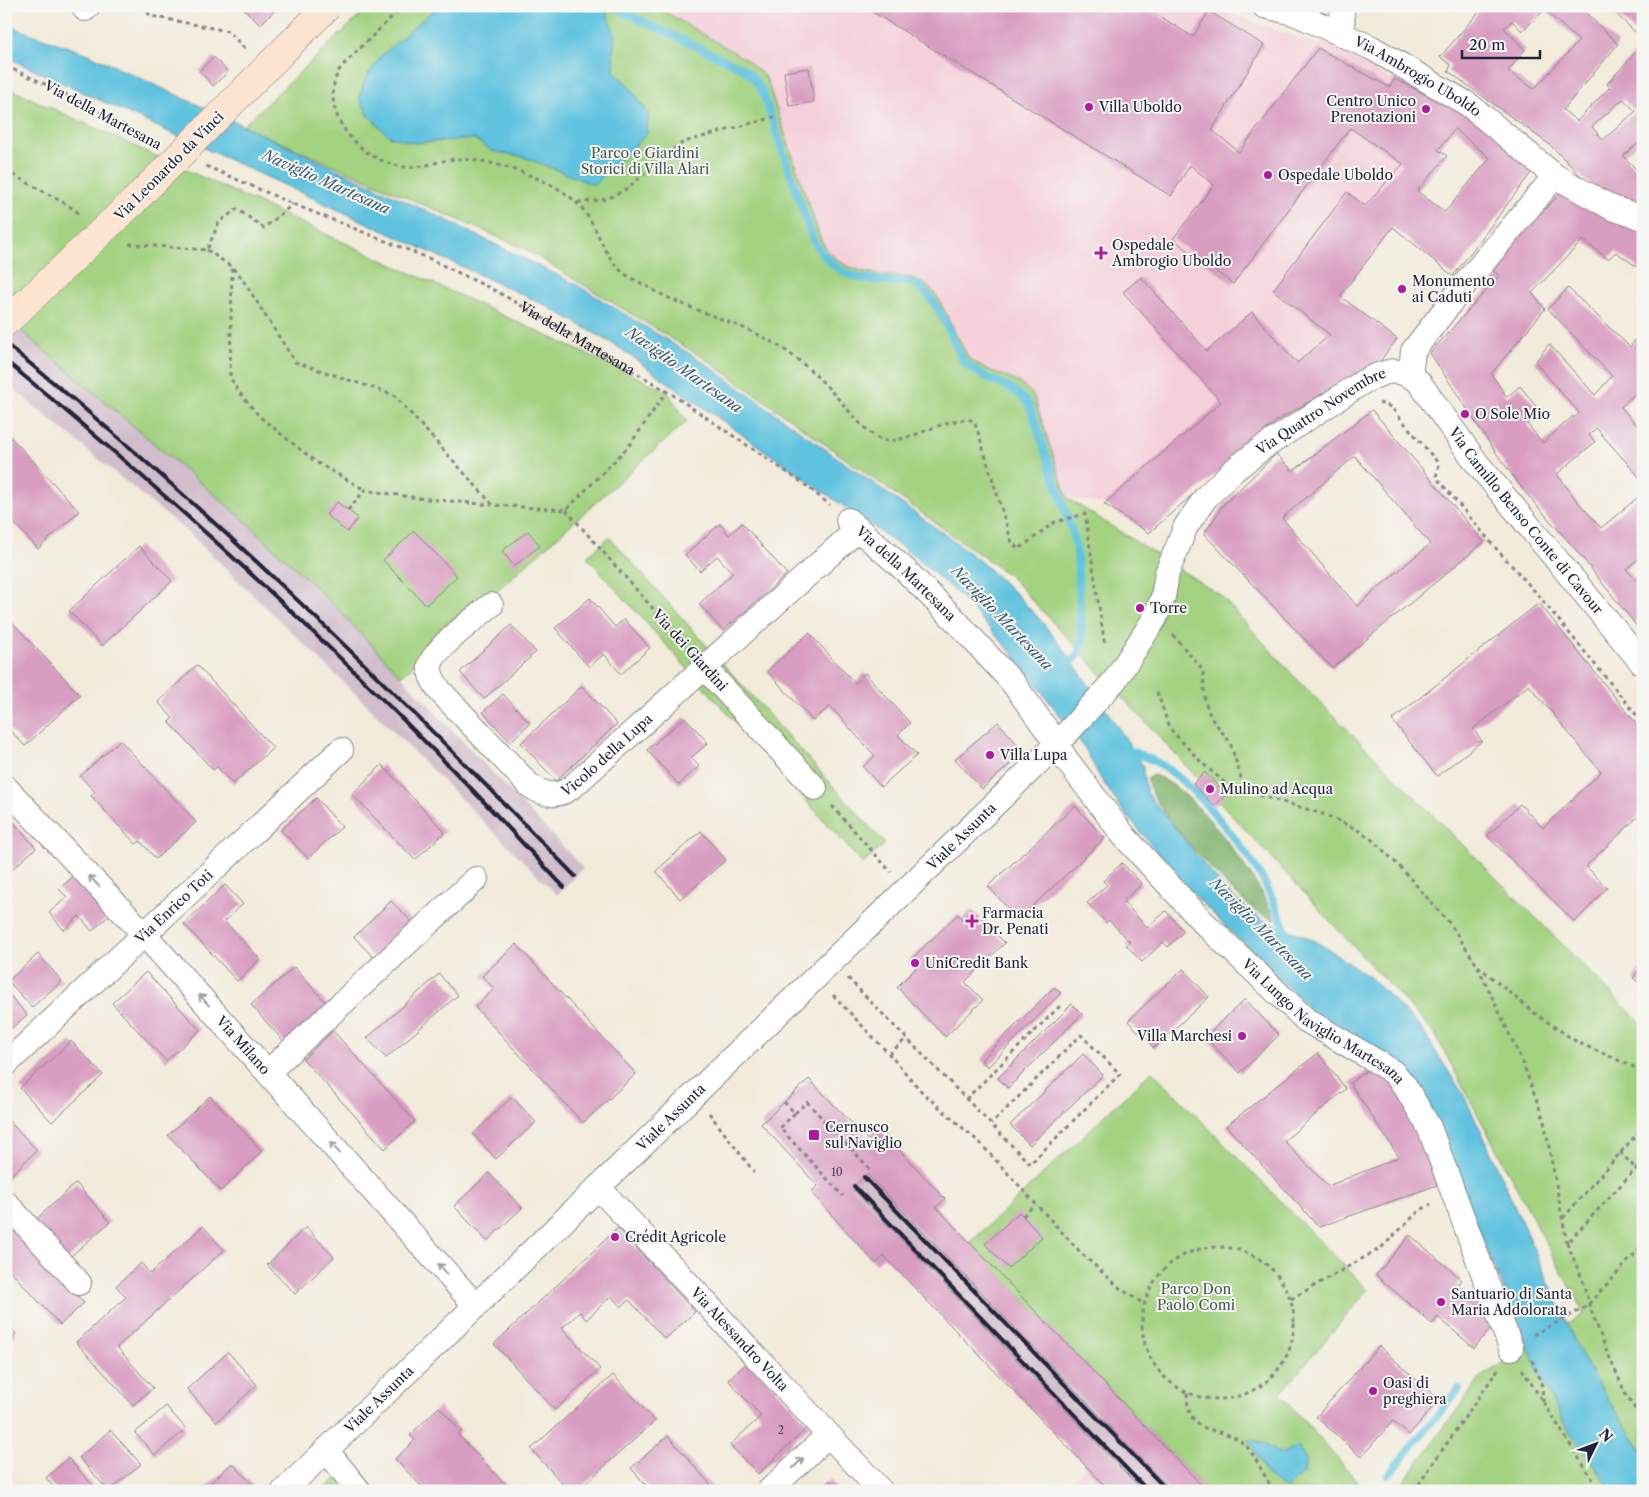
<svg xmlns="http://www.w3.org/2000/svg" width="1649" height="1497" font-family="'Libre Caslon Text',serif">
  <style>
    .built { fill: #f5cfda }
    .industrial { fill: #d1bdcb }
    .green { fill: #a3d280; stroke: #627a5e }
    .forest { fill: #82b46e; stroke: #526b54 }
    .water { fill: #61c3e0; stroke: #42728e }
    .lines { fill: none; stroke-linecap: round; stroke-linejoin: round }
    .stream { stroke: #61c3e0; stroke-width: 8 }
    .building { fill: #d99dc2; fill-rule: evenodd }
    .street-casing { stroke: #8a868a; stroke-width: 26 }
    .secondary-casing { stroke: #8a868a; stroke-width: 29 }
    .path { stroke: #8a868a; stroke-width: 3; stroke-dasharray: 4 4; stroke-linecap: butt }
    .street { stroke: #fff; stroke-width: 24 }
    .secondary { stroke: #fde4d1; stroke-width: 28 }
    .rail { stroke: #22223b; stroke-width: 4 }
    .secondary-bridge-casing { stroke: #8a868a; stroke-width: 29; stroke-linecap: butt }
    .secondary-bridge { stroke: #fde4d1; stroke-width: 28 }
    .oneway { stroke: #9c9ca7 }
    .poi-dot { fill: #b5179e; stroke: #f6f6f2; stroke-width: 2 }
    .labels { text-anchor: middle; stroke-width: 4; stroke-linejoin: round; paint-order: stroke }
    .number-label { font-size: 11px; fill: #50415d }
    .street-label { font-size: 14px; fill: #22223b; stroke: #f6f6f2 }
    .poi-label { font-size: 14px; fill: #22223b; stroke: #f6f6f2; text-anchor: start }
    .park-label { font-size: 14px; fill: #495750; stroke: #f6f6f2 }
    .water-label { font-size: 15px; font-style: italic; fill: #385a75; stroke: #f6f6f2 }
  </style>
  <rect width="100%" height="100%" fill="#f6f6f2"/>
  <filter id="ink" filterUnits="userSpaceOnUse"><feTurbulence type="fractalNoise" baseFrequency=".02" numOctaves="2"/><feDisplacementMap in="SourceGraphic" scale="10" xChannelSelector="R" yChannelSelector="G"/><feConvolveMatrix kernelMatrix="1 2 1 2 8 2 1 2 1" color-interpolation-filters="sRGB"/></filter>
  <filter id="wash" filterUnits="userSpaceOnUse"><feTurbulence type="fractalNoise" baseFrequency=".0096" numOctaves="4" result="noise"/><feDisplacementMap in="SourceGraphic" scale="20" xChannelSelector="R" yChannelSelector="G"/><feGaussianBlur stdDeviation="1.12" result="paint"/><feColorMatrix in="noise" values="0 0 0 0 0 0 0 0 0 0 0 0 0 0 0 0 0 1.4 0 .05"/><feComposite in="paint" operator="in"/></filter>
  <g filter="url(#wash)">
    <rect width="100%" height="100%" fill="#f2ebda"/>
    <path class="built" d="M655,6L1210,7L1319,45L1322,41L1390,79L1395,72L1453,105L1395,173L1417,191L1481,237L1453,276L1393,227L1340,296L1397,339L1374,369L1329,335L1235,418L1221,402L1104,504L1067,498L1034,397L1030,391L1019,383L974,363L968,357L937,296L912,278L856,270L842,264L833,257L826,249L821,240L778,116L757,68L747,60Z
      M1087,1466L1110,1491H1062Z"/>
    <path class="industrial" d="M6,318L242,518L325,596L401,676L583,868L557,895L368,706L192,536L6,383Z
      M883,1159L1207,1491H1110L843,1196Z"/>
    <path class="green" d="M370,6H655L747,60L766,78L821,240C841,276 876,273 912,278C924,281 930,288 937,296L968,357C986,375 1019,374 1034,397L1067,498L1220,595L1292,674L1643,1025V1491H1397L1482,1376L1584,1314L1435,1034L1010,576L710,362L523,248L243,126Z
      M6,87L667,391L687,421L401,676L325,596L242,518L6,318Z
      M609,537L885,844L863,864L587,557Z
      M1152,1071L1368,1290L1280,1394L1366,1491H1207L970,1243Z
      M354,1463L376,1491H323Z"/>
    <path class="forest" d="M1153,775C1194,786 1260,881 1275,920C1265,917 1256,912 1248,905C1228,889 1144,800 1148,778Z"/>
    <path class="water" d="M438,6H604L615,35L613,55L614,71L632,90L648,113L647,134L594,185L524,157L492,151L474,139L414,143L389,136L369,116L359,98L365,79L382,55Z
      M6,25L88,54L438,216L577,285L703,362L950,538L981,562L1016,594L1042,622L1063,648L1122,733L1143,766V774L1147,792L1154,802L1211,873L1233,897L1262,920L1307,937L1330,950L1371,978L1420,1027L1463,1094L1484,1137L1576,1344L1594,1378L1643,1452V1491H1613L1570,1433L1545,1387L1431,1119L1312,1011L1204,905L1180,880L1121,808L1101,779L1084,747L1013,654L961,597L913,555L615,345L545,305L6,57Z
      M1249,1440C1263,1440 1271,1453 1285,1453L1292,1448L1298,1447L1307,1462L1303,1473L1287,1488C1261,1480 1262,1459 1249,1440Z"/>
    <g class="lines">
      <path class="stream" d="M611,6L742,68L753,78L762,91L813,240C840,285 868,279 914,283C936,294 951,337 962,359C980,382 1014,381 1030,407L1072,531L1077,554L1082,640L1078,655L1067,667
        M1126,749C1137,754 1148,757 1158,763C1192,781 1245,848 1264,882C1274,900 1280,919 1289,938
        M1388,1475L1459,1389"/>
    </g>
    <g id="blocks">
      <path class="building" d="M241,6H279L260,25Z
        M863,6H1143L1193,37L1209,11L1264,45L1212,130L1239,152L1318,48L1389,87L1395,79L1451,108L1457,101L1537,165L1453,276L1393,227L1340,296L1397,339L1374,369L1347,379L1276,421L1149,533L1104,504L1221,402L1123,292L1141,277L1207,351L1252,312L1297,363L1330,335L1273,290L1347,192L1365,206L1403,164L1350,128L1233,284L1173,239L1214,185L1190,165L1171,196ZM1455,129L1490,158L1445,212L1417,191L1447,156L1438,150Z
        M1484,6H1549L1522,31L1512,21L1504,28L1525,50L1508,71L1534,89L1579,41L1547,12L1554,6H1579L1618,44L1563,110L1577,121L1610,87L1607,84L1643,44V139L1623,156L1637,170H1643V205L1622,199L1592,185L1583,178L1550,145L1448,71L1451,65L1440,57ZM1623,99L1636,111L1603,140L1592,127Z
        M1608,6H1643V23L1635,32Z
        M214,57L228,72L213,86L199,71Z
        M809,68L814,102L789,106L784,72Z
        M1564,190L1629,226L1643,228V271L1616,252L1608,259L1583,240L1532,293L1545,309L1491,374L1507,397L1520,386L1542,414L1527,424L1543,443L1573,416L1574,418L1579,413L1535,362L1549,344L1595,395L1612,376L1548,309L1568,288L1630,347L1643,330V397L1638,391L1621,407L1643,432V481L1596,428L1589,435L1595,442L1557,474L1577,501L1601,528L1643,493V555L1626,569L1643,588V634L1576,550L1524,491L1494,450L1430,353L1499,276L1484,262L1518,236Z
        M1372,410L1484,542L1332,668L1204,534L1224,504L1276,454L1293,471ZM1355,456L1430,544L1357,606L1282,518Z
        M6,432L79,511L38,549L6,514Z
        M337,502L358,518L347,532L326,515Z
        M742,523L787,574L723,631L699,604L733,573L717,556L700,571L685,555L720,524L729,535Z
        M414,531L457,576L426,605L383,560Z
        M528,531L540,546L514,566L502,551Z
        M139,546L172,581L102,646L69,611Z
        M590,598L615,627L624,619L650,648L621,674L604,654L589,667L555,628Z
        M1539,603L1643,732V812L1586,866L1607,888L1575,922L1487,836L1520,804L1543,828L1601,772L1529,685L1473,729L1482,741L1437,776L1392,720Z
        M9,619L80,695L25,746L6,726V621Z
        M511,625L536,652L484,699L460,672Z
        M809,633L855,683L865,673L910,723L898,735L917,755L881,787L863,767L875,756L830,706L813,721L767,671Z
        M197,665L273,748L233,784L217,767L213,770L169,722L173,718L158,702Z
        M582,686L617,724L556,781L521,743Z
        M503,694L530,723L510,742L483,712Z
        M685,717L708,743L691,758L699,766L679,785L647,750Z
        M998,722L1024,752L982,789L955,759Z
        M120,740L196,822L156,859L140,841L136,844L91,796L95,792L80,776Z
        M382,765L445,832L415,860L352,794Z
        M1205,772L1226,795L1214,806L1193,784Z
        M316,798L342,827L308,858L281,830Z
        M1075,806L1105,838L1018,920L988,886Z
        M6,814L36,848L9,872L6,869Z
        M701,831L726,860L680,899L656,871Z
        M1122,863L1142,884L1123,901L1147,928L1166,911L1184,931L1168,947L1163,942L1142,962L1126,945L1130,942L1109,920L1106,923L1087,903L1107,885L1103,881Z
        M76,874L111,914L92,931L79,916L64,930L49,913L67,897L59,889Z
        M225,885L243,904L224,921L260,959L237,981L184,924Z
        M391,901L413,923L375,959L354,937Z
        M972,910L1005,943L965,982L983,1000L945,1037L897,987L916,968L909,961L958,914L962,919Z
        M516,944L636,1074L583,1123L475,1007L494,989L482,976Z
        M38,954L62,981L32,1007L8,981Z
        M1643,965V986L1633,978Z
        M294,967L328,1005L286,1044L251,1005Z
        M1183,969L1209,997L1154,1048L1128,1021Z
        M146,972L200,1030L166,1061L112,1003Z
        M439,974L458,995L386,1058L367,1038Z
        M1054,987L1061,993L988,1067L981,1060Z
        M6,991L27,1015L6,1033Z
        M1245,999L1279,1035L1240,1073L1205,1037Z
        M1072,1004L1082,1014L1008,1088L998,1078Z
        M333,1031L415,1121L385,1149L303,1059Z
        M71,1041L103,1075L52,1122L20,1088Z
        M1318,1053L1346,1089L1284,1141L1328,1186L1399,1157L1350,1083L1377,1063L1396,1081L1443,1183L1319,1227L1226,1126Z
        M1083,1054L1103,1075L1030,1145L1010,1125Z
        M809,1079L868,1140L880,1129L945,1199L936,1207L1207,1491H1172L867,1174L852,1188L1143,1491H1110L884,1256L876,1264L811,1192L818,1186L761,1124Z
        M210,1096L262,1151L221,1191L168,1135Z
        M512,1097L536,1122L496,1159L473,1134Z
        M6,1118L37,1150L7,1179L6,1177Z
        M489,1173L522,1208L487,1241L454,1206Z
        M76,1183L110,1222L63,1263L30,1225Z
        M1019,1212L1042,1237L1008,1268L985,1244Z
        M6,1219L84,1303L60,1325L6,1266Z
        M203,1226L224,1250L117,1347L153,1388L133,1405L76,1342L126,1297L116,1286L141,1263L150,1274Z
        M306,1227L334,1257L295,1294L267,1265Z
        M618,1228L695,1312L665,1339L629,1300L621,1307L611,1296L586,1320L580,1312L562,1328L600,1369L555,1410L494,1344Z
        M1410,1235L1462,1280L1457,1286L1497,1321L1474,1348L1438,1317L1432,1324L1376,1275Z
        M6,1322L16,1334L6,1343Z
        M1379,1346L1439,1400L1409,1435L1393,1421L1361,1457L1316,1417Z
        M228,1352L257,1385L217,1422L187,1389Z
        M749,1361L810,1425L758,1474L730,1445L761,1416L728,1380Z
        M613,1375L655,1421L577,1491H569L531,1449Z
        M166,1406L186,1429L155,1455L135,1433Z
        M439,1407L461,1431L458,1435L510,1489L508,1491H426L395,1459L415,1440L410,1435Z
        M110,1430L141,1464L109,1491L79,1458Z
        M668,1436L716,1491H651L631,1468Z
        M68,1458L98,1491H57L46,1478Z
        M232,1463L256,1488L253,1491H202Z
        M830,1480L839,1491H818Z"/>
    </g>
  </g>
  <g filter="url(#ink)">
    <use href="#blocks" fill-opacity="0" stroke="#8a868a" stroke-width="1"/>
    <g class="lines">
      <defs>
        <g id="street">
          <path id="s2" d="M1264,6L1294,13L1372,48L1469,105L1555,176L1612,208L1643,218"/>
          <path d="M1342,6L1343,35"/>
          <path d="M85,9L88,6"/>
          <path d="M1410,376L1413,351L1464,285L1555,176"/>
          <path id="s3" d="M848,520L905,570L957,622L1013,683L1057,744L1065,758L1124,836L1203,922L1306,1020L1379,1063L1394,1073L1405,1086L1429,1127L1511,1348"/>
          <path id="s4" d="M491,605C477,617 432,650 430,666C429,675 435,684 440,691L529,785C545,796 558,798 573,786L858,529"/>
          <path d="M704,667L815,788"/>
          <path id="s5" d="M6,788L144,934L476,1306"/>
          <path id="s6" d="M6,1064L341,750"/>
          <path d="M268,1072L476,879"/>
          <path id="s7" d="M598,1187L881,1491"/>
          <path d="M6,1203L79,1283"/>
          <path d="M326,1450L359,1491"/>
          <path id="s8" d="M284,1491L1057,744L1115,680L1155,618L1163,597L1167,573L1186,526L1206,497L1234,470L1261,449L1363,382C1384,371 1399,365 1419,382L1476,462L1643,664"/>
          <path d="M769,1491L828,1435"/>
        </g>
        <path id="secondary" d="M6,322L134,201"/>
      </defs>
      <use href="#street" class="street-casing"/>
      <use href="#secondary" class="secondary-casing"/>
      <g class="path">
        <path d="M142,6L151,16L228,31L247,51"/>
        <path d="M403,6L341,67C314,111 360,162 405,167C425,169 442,158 461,159C489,160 519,170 545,182C563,190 580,202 590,220C600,236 605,255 619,269C627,277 638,281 648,287C690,312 740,321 782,348C800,360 818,376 833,393C846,407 864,431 881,440C907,445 946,416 971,420L975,424L978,432L1012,543L1019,549L1055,522L1085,514L1105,646"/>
        <path d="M6,66L60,91L155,142"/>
        <path id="s1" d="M206,166L293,204L428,258L498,292L667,391L803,483L830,505"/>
        <path d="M6,171L68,205L81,215"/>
        <path d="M578,202C586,201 596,202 605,199C637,189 655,158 684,142L778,116"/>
        <path d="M129,244L207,250L219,222L237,209L264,228L293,204"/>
        <path d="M207,250L232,267L241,277L295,362L394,395L493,505L566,510L629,446L667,391"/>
        <path d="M232,268L230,377L238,391L260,417L316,462L365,490"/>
        <path d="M1379,403L1391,407L1439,464L1436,477L1494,546L1539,596L1643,723"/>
        <path d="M348,510L365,490L417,498L492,505"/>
        <path d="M566,510L688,648"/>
        <path d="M1173,635L1203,670L1205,701L1211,718L1230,742L1245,791L1323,814L1356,829L1375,842L1400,867L1451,925L1477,965L1522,1061L1544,1120L1567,1243"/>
        <path d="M1157,692L1170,729L1202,763L1224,782L1244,791"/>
        <path d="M832,806L891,872"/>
        <path d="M1478,966L1533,1012L1577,1042L1643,1071"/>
        <path d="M848,978L871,1002L1030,1164L1120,1074L1081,1035L991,1124"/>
        <path d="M833,995L889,1054L923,1093L979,1142L1082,1254L1121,1289L1144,1304"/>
        <path d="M889,1054L907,1038"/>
        <path d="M966,1099L1061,1005"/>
        <path d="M784,1102L795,1113L780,1128L843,1196"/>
        <path d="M709,1113L754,1172"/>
        <path d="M795,1113L807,1102L871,1170"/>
        <path d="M1620,1152L1643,1176"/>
        <path d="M1643,1161L1567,1243L1583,1281L1589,1305L1606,1349L1626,1395L1643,1421"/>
        <path d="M1023,1216L1035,1204"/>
        <path d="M1563,1218L1643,1127"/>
        <circle cx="1218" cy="1323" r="76"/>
        <path d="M1291,1299L1381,1248L1419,1211L1431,1204"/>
        <path d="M1533,1335L1586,1307L1643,1245"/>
        <path d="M1532,1360L1542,1386L1543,1402"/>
        <path d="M1522,1369L1600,1491"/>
        <path d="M1187,1393C1187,1442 1222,1422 1245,1445C1258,1458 1263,1478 1276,1491"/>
        <path d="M1414,1491L1499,1368"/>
      </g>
      <use href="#street" class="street"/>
      <use href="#secondary" class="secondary"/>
      <path class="rail" d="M6,344C210,508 393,689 575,876
        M6,361C161,488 310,624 450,767C489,806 526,847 564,887
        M864,1177L1168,1491
        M854,1186L1148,1491"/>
      <defs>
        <path id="secondary-bridge" d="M134,201L328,6"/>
      </defs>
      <use href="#secondary-bridge" class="secondary-bridge-casing"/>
      <use href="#secondary-bridge" class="secondary-bridge"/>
    </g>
    <defs><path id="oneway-shaft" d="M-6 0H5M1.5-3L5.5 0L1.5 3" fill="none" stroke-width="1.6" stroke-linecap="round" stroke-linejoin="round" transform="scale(1.25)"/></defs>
    <g class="oneway">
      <use href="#oneway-shaft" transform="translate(94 881) rotate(-133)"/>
      <use href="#oneway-shaft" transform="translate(204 1000) rotate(-132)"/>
      <use href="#oneway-shaft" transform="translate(335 1148) rotate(-132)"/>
      <use href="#oneway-shaft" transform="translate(443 1269) rotate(-132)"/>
      <use href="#oneway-shaft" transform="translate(798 1463) rotate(-44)"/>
    </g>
  </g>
  <g class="poi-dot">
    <circle cx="1089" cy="107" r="5"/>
    <circle cx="1426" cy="109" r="5"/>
    <circle cx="1268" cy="175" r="5"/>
    <path d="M1098.5 245.5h5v5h5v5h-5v5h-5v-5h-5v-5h5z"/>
    <circle cx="1402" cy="289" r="5"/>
    <circle cx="1465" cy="414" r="5"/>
    <circle cx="1140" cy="608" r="5"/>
    <circle cx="990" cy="755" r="5"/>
    <circle cx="1210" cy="789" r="5"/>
    <path d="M969.5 913.5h5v5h5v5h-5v5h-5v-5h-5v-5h5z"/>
    <circle cx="915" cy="963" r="5"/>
    <circle cx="1242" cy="1036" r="5"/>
    <rect x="808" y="1129" width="12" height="12" rx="2.5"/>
    <circle cx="615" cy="1237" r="5"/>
    <circle cx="1441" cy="1302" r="5"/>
    <circle cx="1373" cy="1391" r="5"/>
  </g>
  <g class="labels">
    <g class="number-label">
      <text x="837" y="1176">10</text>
      <text x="781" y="1434">2</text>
    </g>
    <g class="street-label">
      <text dy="5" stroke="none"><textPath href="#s2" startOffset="170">Via Ambrogio Uboldo</textPath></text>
      <text transform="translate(103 115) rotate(28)" y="5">Via della Martesana</text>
      <text transform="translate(169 166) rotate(-45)" y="5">Via Leonardo da Vinci</text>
      <text dy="5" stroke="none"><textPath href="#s1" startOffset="410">Via della Martesana</textPath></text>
      <text dy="5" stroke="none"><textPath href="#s8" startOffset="1512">Via Quattro Novembre</textPath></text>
      <text dy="5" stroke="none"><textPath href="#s8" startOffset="1799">Via Camillo Benso Conte di Cavour</textPath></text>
      <text dy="5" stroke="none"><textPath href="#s3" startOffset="79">Via della Martesana</textPath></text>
      <text transform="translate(690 650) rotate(48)" y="5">Via dei Giardini</text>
      <text dy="5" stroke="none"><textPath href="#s4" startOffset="338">Vicolo della Lupa</textPath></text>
      <text dy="5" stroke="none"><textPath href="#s8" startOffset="942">Viale Assunta</textPath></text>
      <text dy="5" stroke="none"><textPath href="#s6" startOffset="230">Via Enrico Toti</textPath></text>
      <text dy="5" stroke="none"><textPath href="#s3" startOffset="695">Via Lungo Naviglio Martesana</textPath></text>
      <text dy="5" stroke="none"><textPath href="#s5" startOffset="350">Via Milano</textPath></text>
      <text dy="5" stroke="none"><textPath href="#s8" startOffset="538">Viale Assunta</textPath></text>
      <text dy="5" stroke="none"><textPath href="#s7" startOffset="208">Via Alessandro Volta</textPath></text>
      <text dy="5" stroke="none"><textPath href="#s8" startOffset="132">Viale Assunta</textPath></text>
    </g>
    <g class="poi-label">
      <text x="1416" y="106" text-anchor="end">Centro Unico<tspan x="1416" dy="16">Prenotazioni</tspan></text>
      <text x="1099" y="112">Villa Uboldo</text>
      <text x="1278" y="180">Ospedale Uboldo</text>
      <text x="1112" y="250">Ospedale<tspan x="1112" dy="16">Ambrogio Uboldo</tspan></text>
      <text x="1412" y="286">Monumento<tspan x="1412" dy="16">ai Caduti</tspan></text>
      <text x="1475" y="419">O Sole Mio</text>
      <text x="1150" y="613">Torre</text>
      <text x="1000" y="760">Villa Lupa</text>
      <text x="1220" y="794">Mulino ad Acqua</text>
      <text x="982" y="918">Farmacia<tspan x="982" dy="16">Dr. Penati</tspan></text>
      <text x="925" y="968">UniCredit Bank</text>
      <text x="1232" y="1041" text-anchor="end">Villa Marchesi</text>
      <text x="825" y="1132">Cernusco<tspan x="825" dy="16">sul Naviglio</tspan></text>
      <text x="625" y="1242">Crédit Agricole</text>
      <text x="1451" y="1299">Santuario di Santa<tspan x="1451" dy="16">Maria Addolorata</tspan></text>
      <text x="1383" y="1388">Oasi di<tspan x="1383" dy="16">preghiera</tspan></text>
    </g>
    <g class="park-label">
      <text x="645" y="158">Parco e Giardini<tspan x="645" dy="16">Storici di Villa Alari</tspan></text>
      <text x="1196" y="1294">Parco Don<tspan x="1196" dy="16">Paolo Comi</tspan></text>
    </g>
    <g class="water-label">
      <text transform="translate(326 182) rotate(24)" y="5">Naviglio Martesana</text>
      <text transform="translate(684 370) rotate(35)" y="5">Naviglio Martesana</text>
      <text transform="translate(1002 618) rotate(46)" y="5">Naviglio Martesana</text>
      <text transform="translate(1261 929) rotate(45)" y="5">Naviglio Martesana</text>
    </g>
  </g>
  <rect width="1649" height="1497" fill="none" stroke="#f6f6f2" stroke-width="25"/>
  <g transform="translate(1596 1444) rotate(48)" stroke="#f6f6f2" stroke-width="4" paint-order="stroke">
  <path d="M0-4L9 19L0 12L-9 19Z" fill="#22223b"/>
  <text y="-8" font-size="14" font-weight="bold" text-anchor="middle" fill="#22223b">N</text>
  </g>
  <path d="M1462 50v8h78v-8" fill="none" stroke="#22223b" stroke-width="2.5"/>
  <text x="1469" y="50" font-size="15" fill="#22223b" stroke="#f6f6f2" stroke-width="4" paint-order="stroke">20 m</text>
</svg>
